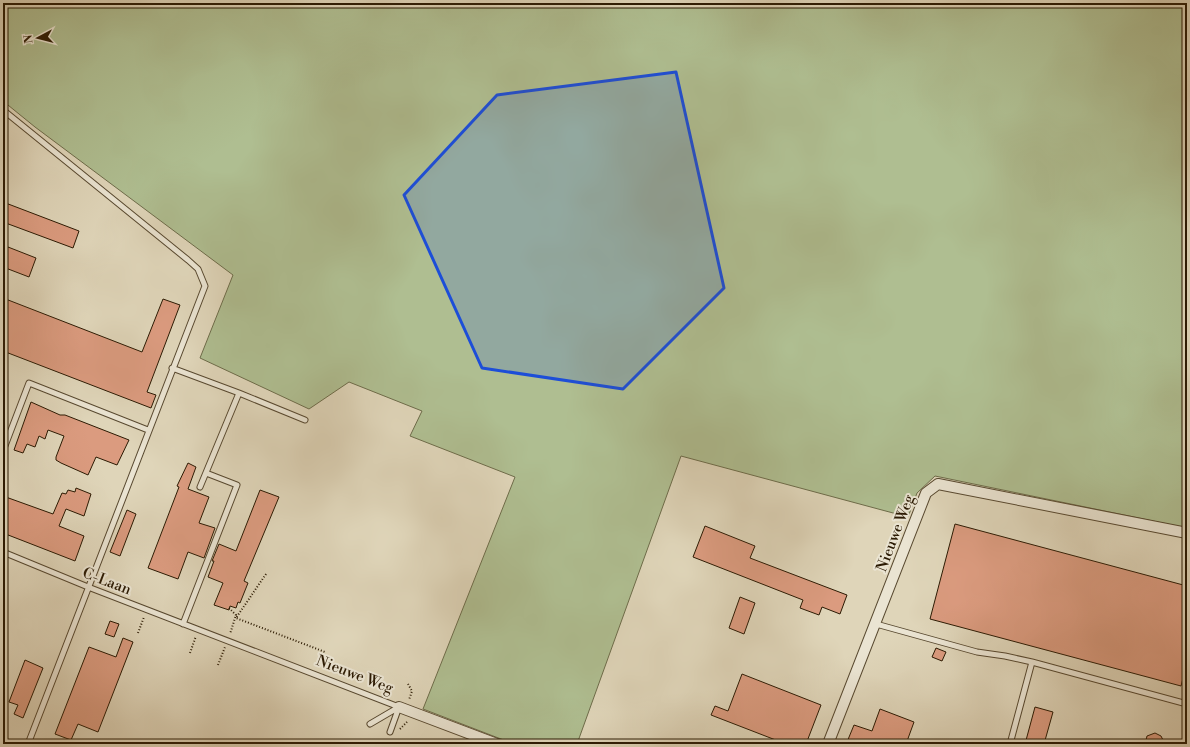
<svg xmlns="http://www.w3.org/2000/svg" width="1190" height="747" font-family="'Libre Bodoni',serif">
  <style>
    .green { fill: #afbe91; stroke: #6d6c4a }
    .building { fill: #db9b7f; stroke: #2b1a03 }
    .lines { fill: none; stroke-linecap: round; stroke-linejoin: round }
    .lane-casing { stroke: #584930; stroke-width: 7 }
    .street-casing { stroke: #584930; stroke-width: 12 }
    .path { stroke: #2b1a03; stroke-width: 2; stroke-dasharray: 1 2; stroke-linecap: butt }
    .lane { stroke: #eae4d2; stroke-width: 5 }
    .street { stroke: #eae4d2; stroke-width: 10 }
    .marked { fill: #1d4ed8; fill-opacity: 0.2; stroke: #1d4ed8; stroke-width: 3; stroke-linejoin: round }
    .labels { text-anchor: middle; stroke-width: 4; stroke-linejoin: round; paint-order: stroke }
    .street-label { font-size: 15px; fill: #2b1a03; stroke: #eae4d2 }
  </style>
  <rect width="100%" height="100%" fill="#dfd5b9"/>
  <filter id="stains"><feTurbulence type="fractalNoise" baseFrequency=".005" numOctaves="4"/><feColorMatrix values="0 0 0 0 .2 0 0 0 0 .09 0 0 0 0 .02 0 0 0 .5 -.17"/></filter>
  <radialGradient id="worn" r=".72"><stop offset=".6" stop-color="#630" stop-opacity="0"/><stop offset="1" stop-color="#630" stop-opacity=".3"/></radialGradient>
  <path class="green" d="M3,3H1187V528L935,476L917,493L908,517L681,456L577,744H514L423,709L515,477L410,436L422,411L349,382L309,409L200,358L233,275L35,127L3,101Z"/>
  <path class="building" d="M3,202L79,231L73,248L3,222Z
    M8,247L36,258L29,277L3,267V260Z
    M3,298L142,352L163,299L180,305L147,392L156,395L151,408L3,351Z
    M31,402L60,415H65L129,440L117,465L96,457L88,475L61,463L56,460V457L64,436L48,430L45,439L39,436L35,447L27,444L23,453L14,450Z
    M188,463L196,467L188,489L209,497L199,523L215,528L204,558L188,552L178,579L148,568L179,487L177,486Z
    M76,488L91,494L84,516L66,509L59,526L84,536L75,561L3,533V496L53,514L62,493L66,494L68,490L75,492Z
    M260,490L279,497L244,581L248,583L240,603L238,602L236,608L230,606L229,610L214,605L223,583L208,577L214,561H212L219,544L236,551Z
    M127,510L136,514L120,556L110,552Z
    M955,524L1187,586V663L1181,686L930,619Z
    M705,526L755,546L750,558L847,595L840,614L822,607L819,615L800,608L803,600L693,557Z
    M740,597L755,603L744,634L729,628Z
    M110,621L119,624L114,637L105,634Z
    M123,638L133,642L98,732L78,724L71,740L55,734L89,647L116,657Z
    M936,648L946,652L942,661L932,657Z
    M25,660L43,668L23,718L14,714L18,705L9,702Z
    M742,674L821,705L806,744H786L711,715L715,706L728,711Z
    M1035,707L1053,712L1044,744H1025Z
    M880,709L914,722L906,744H852L847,742L854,725L872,731Z
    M1155,733L1161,736L1165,744H1145L1147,736Z"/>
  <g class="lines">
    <defs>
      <path id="lane" d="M3,110L188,260L198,269L205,286L28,744
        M172,368L239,393L200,487
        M239,393L305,420
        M3,451L29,383L148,430
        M3,552L88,587L399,707
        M183,624L237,485L206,473
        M876,624L977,652L1005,656L1032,662L1187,704
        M370,724L399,707
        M390,732L399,707
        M1010,744L1032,662"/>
      <path id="street" d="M399,707L497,744
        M828,744L926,493L938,484L1187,533"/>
    </defs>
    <use href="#lane" class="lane-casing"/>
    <use href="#street" class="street-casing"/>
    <path class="path" d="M266,574L236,618L325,652
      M229,608L236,615L230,634
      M138,633L144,617
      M190,653L196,636
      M218,665L225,647
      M408,684L412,691L409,700
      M400,729L407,722"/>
    <use href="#lane" class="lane"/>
    <use href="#street" class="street"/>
  </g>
  <path class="marked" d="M676,72L724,288L623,389L482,368L404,195L497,95Z"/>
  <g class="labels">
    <g class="street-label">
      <text transform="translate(895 533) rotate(-69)" y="5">Nieuwe Weg</text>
      <text transform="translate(107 581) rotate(21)" y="5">C-Laan</text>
      <text transform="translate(355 674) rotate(21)" y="5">Nieuwe Weg</text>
    </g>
  </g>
  <rect width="1190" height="747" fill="none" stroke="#dfd5b9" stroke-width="16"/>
  <rect x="4" y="4" width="1182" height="739" fill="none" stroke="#2b1a03" stroke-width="2"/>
  <rect x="8" y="8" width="1174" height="731" fill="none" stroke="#2b1a03"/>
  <g transform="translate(38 38) rotate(263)" stroke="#eae4d2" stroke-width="3" paint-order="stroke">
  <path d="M0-3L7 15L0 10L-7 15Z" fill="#2b1a03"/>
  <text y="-6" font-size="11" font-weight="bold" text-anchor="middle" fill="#2b1a03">N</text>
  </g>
  <rect width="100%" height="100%" filter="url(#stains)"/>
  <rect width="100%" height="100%" fill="url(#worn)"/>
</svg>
